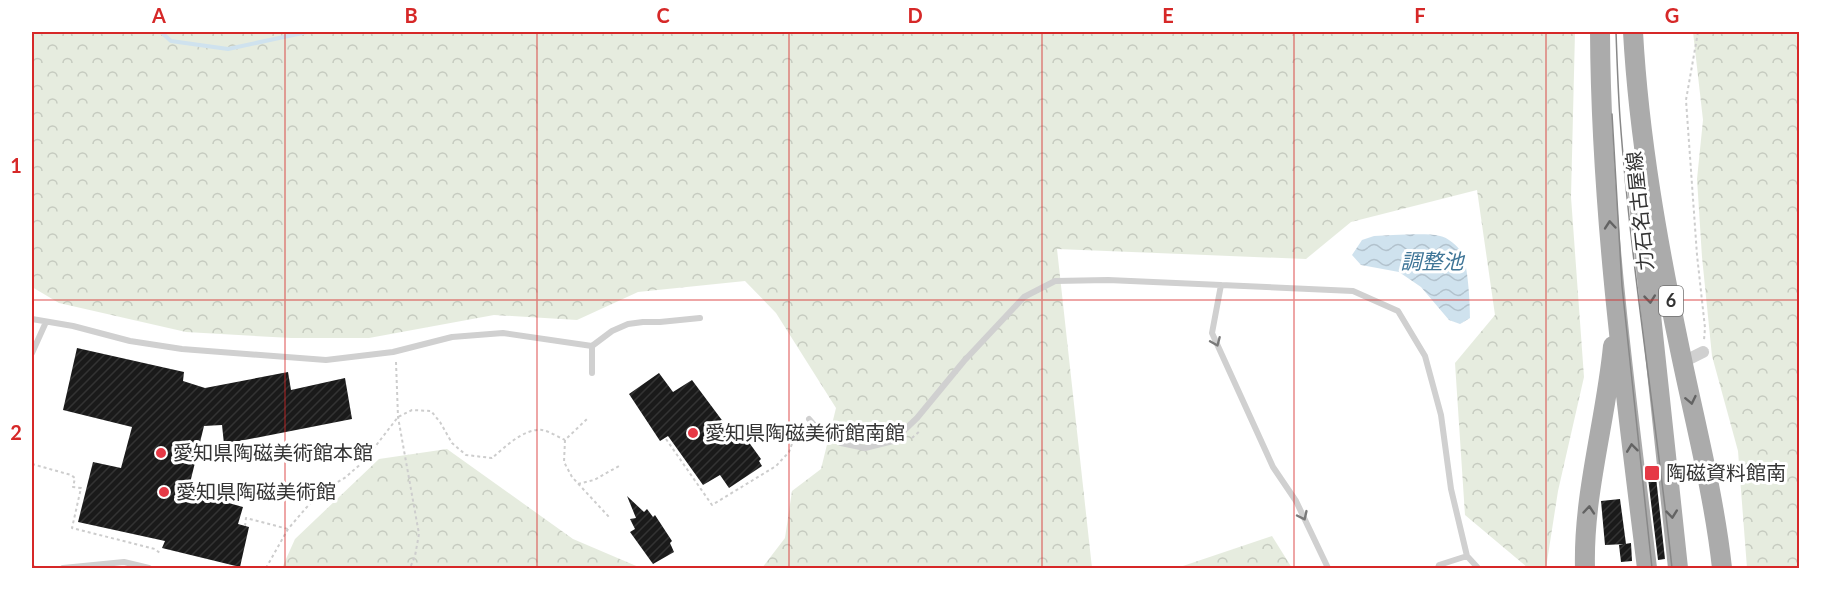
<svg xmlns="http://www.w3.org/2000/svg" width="1831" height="600" font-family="Lato,'Noto Sans JP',sans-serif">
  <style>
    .forest { fill: url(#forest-crowns) }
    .water { fill: url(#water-waves) }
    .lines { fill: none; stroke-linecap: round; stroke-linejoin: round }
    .stream { stroke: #cfe2ee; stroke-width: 4 }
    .building { fill: url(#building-hatch) }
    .path { stroke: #cdcdcd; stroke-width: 2; stroke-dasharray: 3 3; stroke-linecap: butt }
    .lane { stroke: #d0d0d0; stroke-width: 6 }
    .street { stroke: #d0d0d0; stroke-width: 12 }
    .primary { stroke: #ababab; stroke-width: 20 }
    .tram { stroke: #888; stroke-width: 1.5 }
    .oneway { stroke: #636363 }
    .oneway2 { stroke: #7a7a7a }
    .grid { fill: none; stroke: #d62828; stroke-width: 1.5; stroke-opacity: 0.55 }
    .poi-dot { fill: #e63946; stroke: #fff; stroke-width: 2 }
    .labels { text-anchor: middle; stroke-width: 6; stroke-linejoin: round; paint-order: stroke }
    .shield { fill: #fff; stroke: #707070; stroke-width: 1.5 }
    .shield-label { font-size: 18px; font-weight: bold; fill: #333 }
    .street-label { font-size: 20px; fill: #333; stroke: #fff }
    .poi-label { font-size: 20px; fill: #333; stroke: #fff; text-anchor: start }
    .water-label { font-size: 21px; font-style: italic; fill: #3f7597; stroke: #fff }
    .neatline { fill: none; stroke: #d62828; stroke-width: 2 }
    .grid-label { font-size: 20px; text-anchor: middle; font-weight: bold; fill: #d62828 }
  </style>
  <defs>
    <pattern id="forest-crowns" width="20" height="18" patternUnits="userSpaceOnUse" patternTransform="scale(1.5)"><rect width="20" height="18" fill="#e6ecdf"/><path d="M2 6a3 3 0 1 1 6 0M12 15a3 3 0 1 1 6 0" fill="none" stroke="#c6cbc0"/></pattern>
    <pattern id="water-waves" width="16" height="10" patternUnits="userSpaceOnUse" patternTransform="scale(1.5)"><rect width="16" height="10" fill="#cfe2ee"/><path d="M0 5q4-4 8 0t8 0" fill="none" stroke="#b2c2cd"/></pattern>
    <pattern id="building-hatch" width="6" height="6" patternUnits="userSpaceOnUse" patternTransform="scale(1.5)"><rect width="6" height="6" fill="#1a1a1a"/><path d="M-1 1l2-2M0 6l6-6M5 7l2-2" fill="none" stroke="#333"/></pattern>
  </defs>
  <rect width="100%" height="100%" fill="#fff"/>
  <path class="forest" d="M32,32H1575L1571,197L1584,377L1558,491L1546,568H1528L1465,515L1455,363L1495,315L1477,190L1351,222L1306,259L1057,249L1092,568H762L785,538L792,491L821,469L836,408L776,313L745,281L638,292L577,320L494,315L369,338H291L186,332L59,303L32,287Z
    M1693,32H1799V568H1747L1738,451L1712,356L1702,257L1697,179L1703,120Z
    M447,449L573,539L641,568H282L295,539L379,459Z
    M1272,536L1292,568H1177Z"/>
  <path class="water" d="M1393,235C1408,235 1425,233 1440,236C1447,237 1458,246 1462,253C1468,265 1470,303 1470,318L1460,324L1449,320L1421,287L1399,272L1361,265L1352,255L1362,240L1374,236Z"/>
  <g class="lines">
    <path class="stream" d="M161,32L171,41L228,49L307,32"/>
  </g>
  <path class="building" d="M77,348L184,372L183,381L205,388L288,372L291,390L345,378L352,419L224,444L222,425L204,426L190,483L202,486L200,495L243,507L238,524L249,527L240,567L162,548L165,541L78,522L93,462L121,468L132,427L63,410Z
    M659,373L673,392L692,380L733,435L740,430L761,459L759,461L762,466L729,488L720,475L703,485L668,436L660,441L629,394Z
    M1656,477L1665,559L1658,560L1648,478Z
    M627,496L644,512L647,509L653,517L655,515L672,541L670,543L674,552L653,564L630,532L635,529L630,519L636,518Z
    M1620,499L1626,544L1605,545L1601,501Z
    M1631,543L1632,561L1621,562L1619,545Z"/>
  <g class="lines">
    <path class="path" d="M1698,32L1686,100L1697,255L1705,328L1704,340
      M396,362L398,417L419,534L415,556L410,568
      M912,438L921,430
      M666,439L712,505L776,466L789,452L793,441L805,432
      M565,440L564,462L572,477L609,517
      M32,464L71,475L75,478L73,487L81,488L72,528L155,549L161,554
      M578,484L594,480L619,466
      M245,526L246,518L288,529
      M266,568L288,529L306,508L321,492L346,477L364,461L398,417L412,410L431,411L440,422L452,443L466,455L492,458C505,447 524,428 542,430C549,431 558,437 565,440L588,418"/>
    <path class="lane" d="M1221,285L1212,333L1273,467L1296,501L1328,568
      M32,319L73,326L130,341L182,349L326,360L393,352L452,337L503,333L592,346L612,331L628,324L643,322H660L700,318
      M592,346V373
      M32,353L46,322
      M809,419L822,434L841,443L865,448L893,441L917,418L964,361L1024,297L1055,281L1108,280L1353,291L1398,311L1425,356L1441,415L1451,489L1467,556L1478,568
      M32,568H33
      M63,568L124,562L149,568
      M1438,568L1439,565L1467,556"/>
    <path class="street" d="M1683,362L1703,352"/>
    <path class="primary" d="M1600,32C1601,211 1625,390 1647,568
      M1633,32C1639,139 1658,245 1680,350C1695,423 1714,495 1722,568
      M1637,184L1678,568
      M1585,568C1583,494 1606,420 1613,346"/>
    <path class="tram" d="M1616,32C1617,60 1618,89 1620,118C1631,268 1656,418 1672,568
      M1612,114L1622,286L1652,568"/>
  </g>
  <defs><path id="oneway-chevron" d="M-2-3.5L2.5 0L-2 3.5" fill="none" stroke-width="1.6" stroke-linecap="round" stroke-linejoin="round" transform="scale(1.5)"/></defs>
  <g class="oneway">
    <use href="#oneway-chevron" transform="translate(1610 225) rotate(-95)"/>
    <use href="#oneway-chevron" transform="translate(1650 299) rotate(84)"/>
    <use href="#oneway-chevron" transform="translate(1691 400) rotate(78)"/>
    <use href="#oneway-chevron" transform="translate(1632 448) rotate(-97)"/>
    <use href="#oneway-chevron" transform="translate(1589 510) rotate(-85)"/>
    <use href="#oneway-chevron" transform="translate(1672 514) rotate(84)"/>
  </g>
  <g class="oneway2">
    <use href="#oneway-chevron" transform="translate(1216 342) rotate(67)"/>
    <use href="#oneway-chevron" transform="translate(1303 516) rotate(65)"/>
  </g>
  <path class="grid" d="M285,32V568M537,32V568M789,32V568M1042,32V568M1294,32V568M1546,32V568M32,300H1800"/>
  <g class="poi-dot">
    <circle cx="693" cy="433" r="6"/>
    <circle cx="161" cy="453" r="6"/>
    <rect x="1644" y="465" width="16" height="16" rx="3"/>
    <circle cx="164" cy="492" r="6"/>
  </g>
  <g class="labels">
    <rect class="shield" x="1659" y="286" width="24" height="30" rx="4.5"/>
    <g class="shield-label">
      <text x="1671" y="307">6</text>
    </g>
    <g class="street-label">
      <text transform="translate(1640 211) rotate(-96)" y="7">力石名古屋線</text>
    </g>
    <g class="poi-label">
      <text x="705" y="440">愛知県陶磁美術館南館</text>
      <text x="173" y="460">愛知県陶磁美術館本館</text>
      <text x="1666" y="480">陶磁資料館南</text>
      <text x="176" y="499">愛知県陶磁美術館</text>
    </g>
    <g class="water-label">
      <text x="1432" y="269">調整池</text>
    </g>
  </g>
  <rect width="1831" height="600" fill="none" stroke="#ffffff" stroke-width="66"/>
  <rect x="33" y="33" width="1765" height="534" class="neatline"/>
  <g class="grid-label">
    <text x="159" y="23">A</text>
    <text x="411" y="23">B</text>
    <text x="663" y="23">C</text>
    <text x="915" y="23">D</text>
    <text x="1168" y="23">E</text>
    <text x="1420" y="23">F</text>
    <text x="1672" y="23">G</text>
    <text x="16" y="173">1</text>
    <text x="16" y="440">2</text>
  </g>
</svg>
